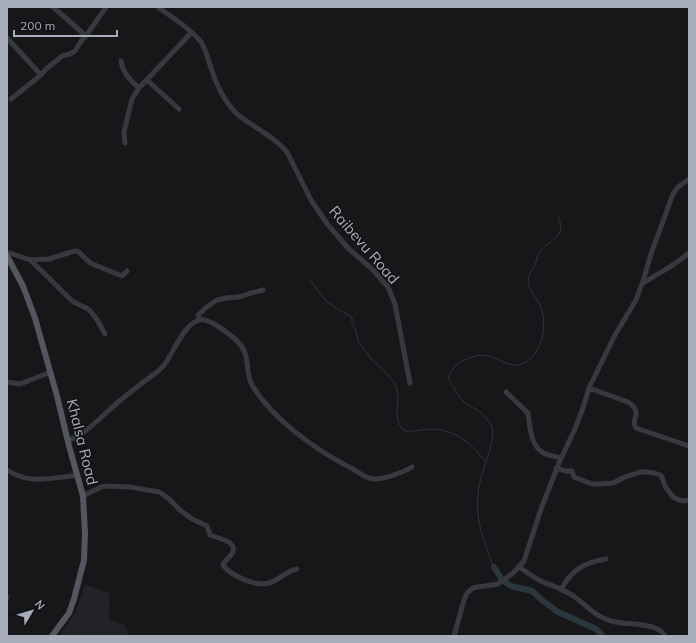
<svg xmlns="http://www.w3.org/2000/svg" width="696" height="643" font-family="Mulish,sans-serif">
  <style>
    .built { fill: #232327 }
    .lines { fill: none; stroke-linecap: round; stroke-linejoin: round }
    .stream { stroke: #2c363f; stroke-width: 1 }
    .river { stroke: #2c363f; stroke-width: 6 }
    .minor { stroke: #38393f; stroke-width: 5 }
    .major { stroke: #54565f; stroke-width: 6 }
    .labels { text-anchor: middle; stroke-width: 3; stroke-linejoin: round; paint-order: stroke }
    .street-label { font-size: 15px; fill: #a8adbb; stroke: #121215 }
  </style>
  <rect width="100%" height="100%" fill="#17171a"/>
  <path class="built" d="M85,585L110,593L109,619L125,625L129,636H59L76,611Z"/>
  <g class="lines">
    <path class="stream" d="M310,280L325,300L334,307L352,317V324L356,330L358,341L372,360L382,369L394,382L397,389L398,397L397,416L399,424L404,431C413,432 422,429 432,429C446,429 461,436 471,446C477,451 481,457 486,462
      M494,567C482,540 473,512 480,482C483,467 496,440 492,426C491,425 489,422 488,421C485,416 481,412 475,409C472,407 468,405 465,403C460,399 451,383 448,378C453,367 456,363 467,359C473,356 480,354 487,356C503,359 514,373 530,359C544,347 547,321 540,305C536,298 529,290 528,281C528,275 531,271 534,267C536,263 537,257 539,253C545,244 559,239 561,228C561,224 559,220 558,216
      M7,605L9,595"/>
    <path class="river" d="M494,567L502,580L511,586L532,591L543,601L558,612L596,629L603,636"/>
    <path class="minor" d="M53,7L86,36
      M158,7C171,17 192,29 201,42C206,50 208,59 211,68C216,84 223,99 234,111C239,117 247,121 254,126C266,134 278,141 287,152L311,200L328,225L348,248L372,269L388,287L395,304L410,383
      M7,38L41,75
      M121,61C123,73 130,80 139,88
      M147,80L179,109
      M11,99L41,75L46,69L62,56L70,54L75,51L81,41L86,36L106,7
      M125,143L124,132L132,99L139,88L191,33
      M7,252L30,260L49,259L71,252L76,251L79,252L90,263L122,276L127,271
      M30,260L50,279L72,301L88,309L92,313L98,321L105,334
      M642,284C657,274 675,265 689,253
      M199,320L198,315L208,306L217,300L226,298L239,297L251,293L263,290
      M7,382L20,384L51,372
      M589,388L628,402C645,414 629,419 636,428L689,446
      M506,392L528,413C530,426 530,444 542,452C547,456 555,456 561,458
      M68,441C73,438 79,436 84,432C95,424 105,413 116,404C124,397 133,390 142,383C150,377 159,372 165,364C173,353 185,322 200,320C210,318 236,338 242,347C250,358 245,373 252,385C273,420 317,451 353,469C359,473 367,479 375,479C385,479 404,472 412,467
      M556,468L566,471H572L574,477L592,484H599L613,483L625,477L640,472H647L654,473L660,475L662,477L665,486L673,497L679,500L684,501L688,500
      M7,470C15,475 24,479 34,479C48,480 63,477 77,475
      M83,496L101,487L106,486L130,487L159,492L168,498L181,511L192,519L207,526L210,535C218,538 241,542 231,555C228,559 224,561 223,565C231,576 256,587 269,583C278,581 286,571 297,569
      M519,567C527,572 534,578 543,582C553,586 566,590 576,598C588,607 595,616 611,621C626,626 657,621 665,636
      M561,590C571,570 585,562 606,559
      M454,636L464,600L467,593L473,588L478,587L498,584L513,573L524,561L541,509L559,463L574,431L583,408L589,388L615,335L636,300L644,278L651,254L673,194L678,187L689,179"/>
    <path class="major" d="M7,256L23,286L35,318L57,396L69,446L83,496L85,533L84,560L74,599L69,613L52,636"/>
  </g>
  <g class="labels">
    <g class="street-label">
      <text transform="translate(364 245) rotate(49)" y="5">Raibevu Road</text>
      <text transform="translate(82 442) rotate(76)" y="5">Khalsa Road</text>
    </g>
  </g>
  <rect width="696" height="643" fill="none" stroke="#a8adbb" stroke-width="16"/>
  <g transform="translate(32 611) rotate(52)" stroke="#121215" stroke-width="3" paint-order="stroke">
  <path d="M0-3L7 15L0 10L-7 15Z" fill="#a8adbb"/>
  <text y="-6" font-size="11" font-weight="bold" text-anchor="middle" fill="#a8adbb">N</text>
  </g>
  <path d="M14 30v6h103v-6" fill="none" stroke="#a8adbb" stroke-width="2"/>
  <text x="20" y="30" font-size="12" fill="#a8adbb" stroke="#121215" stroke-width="3" paint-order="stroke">200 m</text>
</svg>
